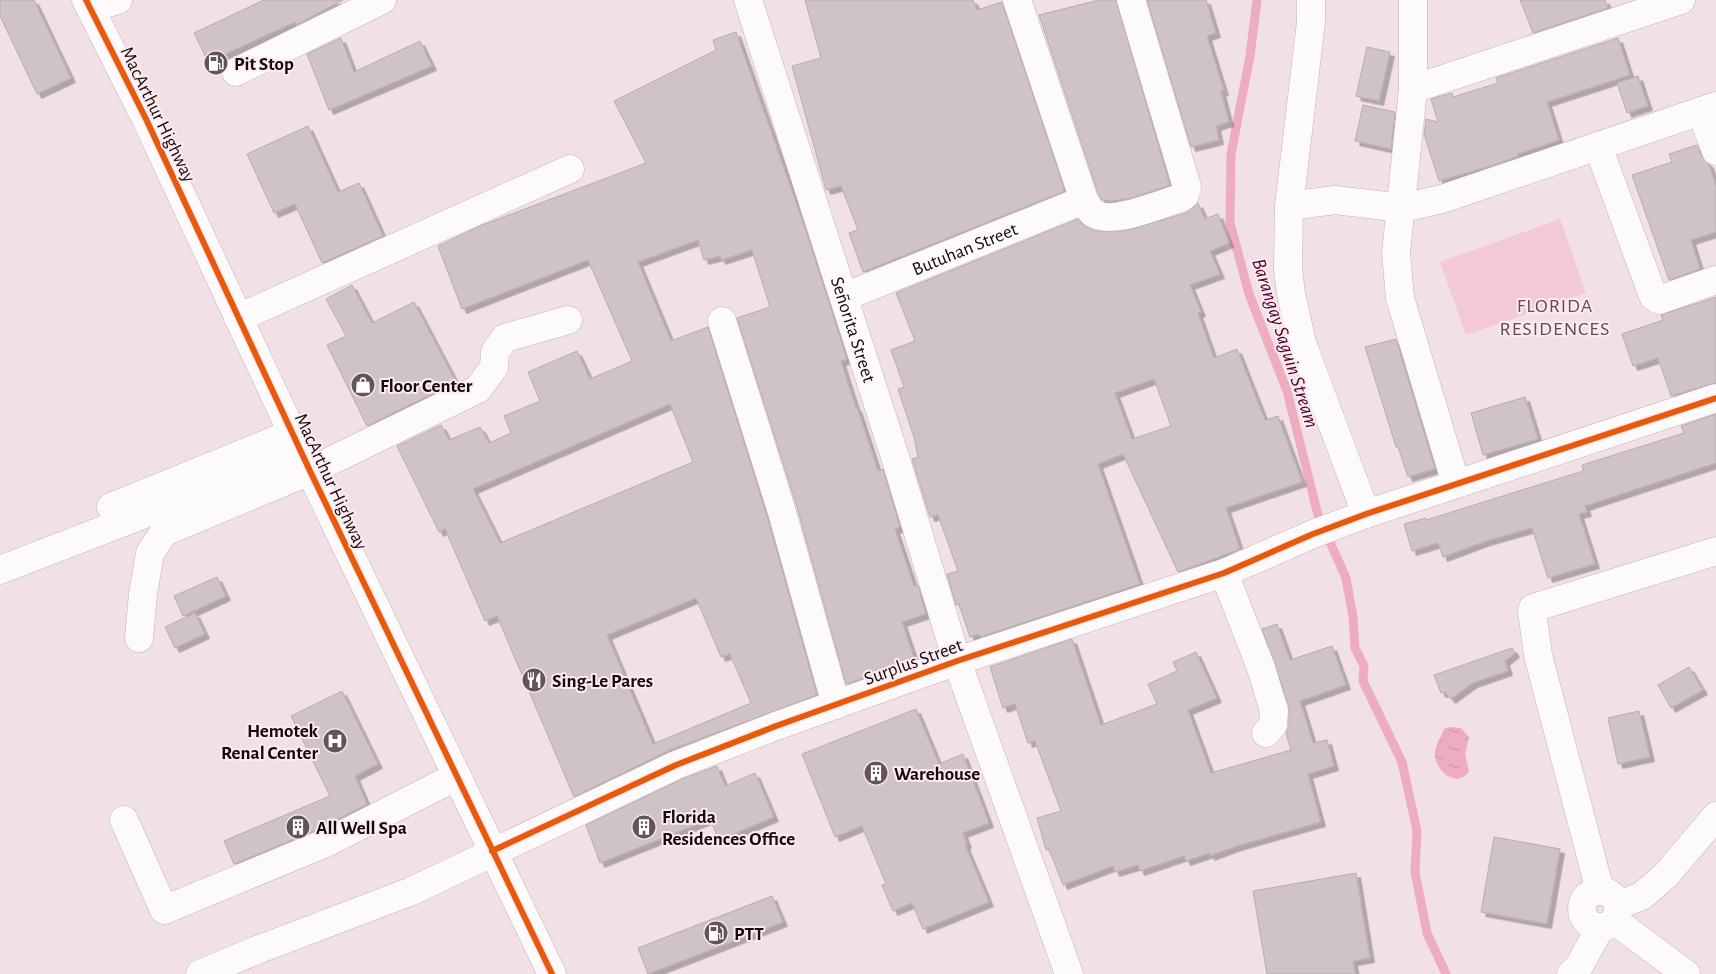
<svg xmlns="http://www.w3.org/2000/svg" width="1716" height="974" font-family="'Alegreya Sans',sans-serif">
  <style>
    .pitch { fill: #f3c9d6 }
    .water { fill: url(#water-ripples) }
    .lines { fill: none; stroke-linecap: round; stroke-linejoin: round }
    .stream { stroke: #eeacc1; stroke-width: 9 }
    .building { fill: #d0c3c7; stroke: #b9acb0; fill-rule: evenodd; filter: url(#shadow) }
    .minor-casing { stroke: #c2b5b9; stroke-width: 29 }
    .highway-casing { stroke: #c2b5b9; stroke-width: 29 }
    .minor { stroke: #fdfafb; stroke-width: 28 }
    .highway { stroke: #fdfafb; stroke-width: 28 }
    .cycleway-casing { stroke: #fdebf0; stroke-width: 9 }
    .cycleway { stroke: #e8590c; stroke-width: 6 }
    .labels { text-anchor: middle; stroke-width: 4; stroke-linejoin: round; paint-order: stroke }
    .poi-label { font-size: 19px; font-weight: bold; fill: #130a0c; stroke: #fdebf0; text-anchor: start }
    .street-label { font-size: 19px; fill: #130a0c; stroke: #fdebf0 }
    .neighbourhood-label { font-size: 20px; letter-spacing: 1px; fill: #644c53; stroke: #fdebf0 }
    .water-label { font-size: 20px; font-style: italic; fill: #4f0227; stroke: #fdebf0 }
  </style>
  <defs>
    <pattern id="water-ripples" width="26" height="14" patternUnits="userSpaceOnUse" patternTransform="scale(1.25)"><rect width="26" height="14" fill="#eeacc1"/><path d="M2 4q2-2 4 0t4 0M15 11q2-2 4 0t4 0" fill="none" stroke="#cb93a5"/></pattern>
    <filter id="shadow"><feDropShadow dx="4.5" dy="4.5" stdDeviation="0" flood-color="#0004"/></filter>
  </defs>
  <rect width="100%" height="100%" fill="#f1e0e5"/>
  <path class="pitch" d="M1560,219L1586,293L1466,335L1440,262Z"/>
  <path class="water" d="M1448,727L1461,728L1469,737L1465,754L1469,771C1457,789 1437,772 1435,756C1434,746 1441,738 1444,729Z"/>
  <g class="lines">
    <path class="stream" d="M1257,0L1250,56L1231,154L1230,223L1249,294L1287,391L1318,515L1346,578L1353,617L1355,648L1364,666L1363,681L1402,762L1417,831L1415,872L1427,933L1446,974"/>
  </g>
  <path class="building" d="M0,0H34L71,78L37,94L0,16Z
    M264,0H343L296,25L295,22L208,62L194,33Z
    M805,0H973L977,10L1002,2L1065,191L863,272L849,233L858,230L841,186L826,190L792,66L821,58Z
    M1099,0H1116L1170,185L1132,198L1111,201L1102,200L1098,193L1039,15Z
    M1147,0H1206L1216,33L1207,36L1224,91H1221L1229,122L1216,126L1219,140L1191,147Z
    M1520,0H1605L1608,8L1533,33Z
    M736,32L805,228L847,359L841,361L856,408L857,407L878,471L883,469L900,527L895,529L914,586L918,585L926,614L902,622L915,660L846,684L797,507L737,318L770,307L752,250L721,260L720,256L704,260L698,240L638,262L671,341L708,327L767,516L817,695L670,750L574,797L497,616L485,621L445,529L439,532L397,446L441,425L449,440L480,427L489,443L511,433L504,416L540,401L528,372L577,351L590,379L632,361L588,260L462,309L438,246L480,226L646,163L614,101L716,50L713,40ZM670,404L693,462L500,543L473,489ZM696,598L721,657L730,654L751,703L653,744L607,635Z
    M341,38L354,72L420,41L432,66L329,110L307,54Z
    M1618,38L1630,75L1547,102L1559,140L1518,154V156L1500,163L1439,181L1424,134L1426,119L1438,122L1431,99L1452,93L1453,97L1498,83L1496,78Z
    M1367,47L1390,52L1379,101L1356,96Z
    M1638,76L1648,106L1627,113L1617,83Z
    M1363,105L1395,112L1391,149L1355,141Z
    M308,126L338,192L359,183L383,236L322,263L295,204L274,213L247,154Z
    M1697,145L1702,157L1709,164L1716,186V232L1691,240L1700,269L1669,280L1632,175L1672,162L1669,154Z
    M1198,203L1205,219L1218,214L1229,243L1210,251L1220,274L1190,285L1201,312L1198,313L1214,358L1237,349L1265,420L1278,416L1302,482L1226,508L1240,549L1178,572L1123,454L1098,464L1140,584L980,637L979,634L970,637L959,604L956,605L947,574L958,571L938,515L930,517L912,459L918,457L914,437L898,389L904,387L891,350L915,341L896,293L1078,219L1083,225L1095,231H1125L1186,213ZM1154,379L1171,426L1132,439L1115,393Z
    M352,285L372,323L414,302L456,382L367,426L327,345L346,336L326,299Z
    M1716,297V383L1671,396L1658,358L1633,366L1622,334L1663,320L1661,315Z
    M1396,339L1435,469L1408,477L1398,447H1396L1365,347Z
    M1525,397L1538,439L1483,455L1471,413Z
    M1716,414V463L1585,506L1587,512L1579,514L1595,564L1548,578L1532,528L1486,541L1443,557L1438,543L1412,551L1404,524L1426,518V520L1583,471L1582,465L1684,433L1681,426Z
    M217,577L226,596L183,616L174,596Z
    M195,613L205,634L175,648L165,627Z
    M1277,624L1290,660L1332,646L1346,685L1300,701L1313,743L1327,740L1334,766L1308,774L1321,822L1237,846L1210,856V853L1186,861L1184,856L1140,871L1138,865L1115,872L1113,866L1063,885L1049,849L1046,850L1037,818L1061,811L1035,741L1028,743L1015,704L1003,708L990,667L1072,639L1101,725L1157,704L1148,684L1177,671L1173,662L1196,652L1217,698L1188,710L1211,773L1291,750L1286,733L1289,726V706L1262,629Z
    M1512,648L1515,653L1505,661L1508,671L1473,683L1451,699L1445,692L1441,693L1434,675Z
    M1689,667L1703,690L1671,708L1658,685Z
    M342,691L378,764L355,776L367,804L321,828L234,864L224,841L330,796L291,716Z
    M916,709L939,764L963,754L989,823L963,833L967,844L965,845L989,902L923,929L912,903L893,911L882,885L886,884L862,826L835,837L802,754Z
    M1639,711L1650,757L1618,764L1608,718Z
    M717,766L725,786L755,773L774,817L719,840L710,819L600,863L586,825L682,779Z
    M1494,837L1560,849L1547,924L1481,912Z
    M1356,873L1370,958L1353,961L1355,974H1267L1253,891Z
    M772,896L783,922L648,974L638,948Z"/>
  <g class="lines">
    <defs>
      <g id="minor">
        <path id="s1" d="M748,0L896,460L957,661L1069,974"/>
        <path d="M1017,0L1084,200C1087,204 1089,210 1093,213C1111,226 1160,204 1181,198L1185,195L1187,187L1131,0"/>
        <path d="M1413,0V89"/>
        <path d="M90,8L118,0"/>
        <path d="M236,72L382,0"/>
        <path d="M1701,111L1716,151"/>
        <path d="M1598,146L1653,296L1659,300L1716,280"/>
        <path d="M1289,206L1311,22V0"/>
        <path id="s2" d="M844,297L1084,200"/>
        <path d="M238,318L570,169"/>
        <path d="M722,321L782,512L836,705"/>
        <path d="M1456,484L1400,298L1396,253L1413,89L1681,0"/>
        <path d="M111,507L293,433"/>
        <path d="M1366,514L1302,343L1291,294L1288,269L1289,206L1335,200L1402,208L1442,199L1716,106"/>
        <path d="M0,570L302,453"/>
        <path d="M1224,573L1261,668L1274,711L1273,725L1266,733"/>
        <path d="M139,638L143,594L150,553L164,532L310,471L478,389L494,367L495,352L505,338L568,320"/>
        <path d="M124,820L164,910L328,842L457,776"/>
        <circle cx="1600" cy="909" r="18"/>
        <path d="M1600,891L1538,655L1532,611L1533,608L1716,551"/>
        <path d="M1618,905L1642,896L1666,875L1716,816"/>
        <path d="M1615,921L1686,974"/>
        <path d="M200,974L257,950L412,891L676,765L776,726L957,661L1224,573L1313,534L1366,514L1716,398"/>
        <path d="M1571,974L1578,968L1600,928"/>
      </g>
      <path id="highway" d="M86,0L146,119L310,471L552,974"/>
    </defs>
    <use href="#minor" class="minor-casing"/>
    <use href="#highway" class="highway-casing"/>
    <use href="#minor" class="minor"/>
    <use href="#highway" class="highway"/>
    <defs>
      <path id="cycleway" d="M86,0L146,119L310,471L552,974
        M492,851L676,765L776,726L957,661L1224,573L1313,534L1366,514L1716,398"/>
    </defs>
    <use href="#cycleway" class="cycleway-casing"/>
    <use href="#cycleway" class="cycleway"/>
  </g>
  <defs>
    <symbol id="fuel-disc" viewBox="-11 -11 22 22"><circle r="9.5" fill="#615558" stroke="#fdebf0"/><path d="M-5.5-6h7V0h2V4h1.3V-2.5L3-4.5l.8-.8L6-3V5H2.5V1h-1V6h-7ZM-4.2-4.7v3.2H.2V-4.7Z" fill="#fff"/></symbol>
    <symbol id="shop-disc" viewBox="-11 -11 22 22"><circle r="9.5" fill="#615558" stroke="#fdebf0"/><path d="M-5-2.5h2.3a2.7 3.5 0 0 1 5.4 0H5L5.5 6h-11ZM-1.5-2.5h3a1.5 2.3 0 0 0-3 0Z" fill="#fff"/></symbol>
    <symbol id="restaurant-disc" viewBox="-11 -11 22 22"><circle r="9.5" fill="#615558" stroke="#fdebf0"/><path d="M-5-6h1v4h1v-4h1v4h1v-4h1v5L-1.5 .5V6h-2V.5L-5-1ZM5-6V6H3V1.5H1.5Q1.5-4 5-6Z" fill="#fff"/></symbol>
    <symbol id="hospital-disc" viewBox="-11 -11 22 22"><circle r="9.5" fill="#615558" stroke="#fdebf0"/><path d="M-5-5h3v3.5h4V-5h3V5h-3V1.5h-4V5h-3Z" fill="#fff"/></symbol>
    <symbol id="building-disc" viewBox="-11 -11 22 22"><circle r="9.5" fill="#615558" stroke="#fdebf0"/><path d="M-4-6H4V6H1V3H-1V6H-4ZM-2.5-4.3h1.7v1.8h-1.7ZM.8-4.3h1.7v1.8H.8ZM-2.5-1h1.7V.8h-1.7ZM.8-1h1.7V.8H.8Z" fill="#fff"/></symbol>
  </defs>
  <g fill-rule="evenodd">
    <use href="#fuel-disc" x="202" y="49" width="28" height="28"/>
    <use href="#shop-disc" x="349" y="371" width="28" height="28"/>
    <use href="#restaurant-disc" x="520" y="666" width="28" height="28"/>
    <use href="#hospital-disc" x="321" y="727" width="28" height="28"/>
    <use href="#building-disc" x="862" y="759" width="28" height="28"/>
    <use href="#building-disc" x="284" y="813" width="28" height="28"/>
    <use href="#building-disc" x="630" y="813" width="28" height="28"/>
    <use href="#fuel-disc" x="702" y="919" width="28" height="28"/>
  </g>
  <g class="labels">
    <g class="poi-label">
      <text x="234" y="70">Pit Stop</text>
      <text x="380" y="392">Floor Center</text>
      <text x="552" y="687">Sing-Le Pares</text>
      <text x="318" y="737" text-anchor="end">Hemotek<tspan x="318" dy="22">Renal Center</tspan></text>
      <text x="894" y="780">Warehouse</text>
      <text x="662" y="823">Florida<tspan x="662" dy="22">Residences Office</tspan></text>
      <text x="316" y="834">All Well Spa</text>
      <text x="734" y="940">PTT</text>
    </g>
    <g class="street-label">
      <text transform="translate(159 114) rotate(64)" y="7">MacArthur Highway</text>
      <text dy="7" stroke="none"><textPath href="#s2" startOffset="130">Butuhan Street</textPath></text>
      <text dy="7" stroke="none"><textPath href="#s1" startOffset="346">Señorita Street</textPath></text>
      <text transform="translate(332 481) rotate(65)" y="7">MacArthur Highway</text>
      <text transform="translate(913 661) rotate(-20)" y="7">Surplus Street</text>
    </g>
    <g class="neighbourhood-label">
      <text x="1555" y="312">FLORIDA<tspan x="1555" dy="23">RESIDENCES</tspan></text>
    </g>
    <g class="water-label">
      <text transform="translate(1286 343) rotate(72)" y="7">Barangay Saguin Stream</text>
    </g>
  </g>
</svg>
